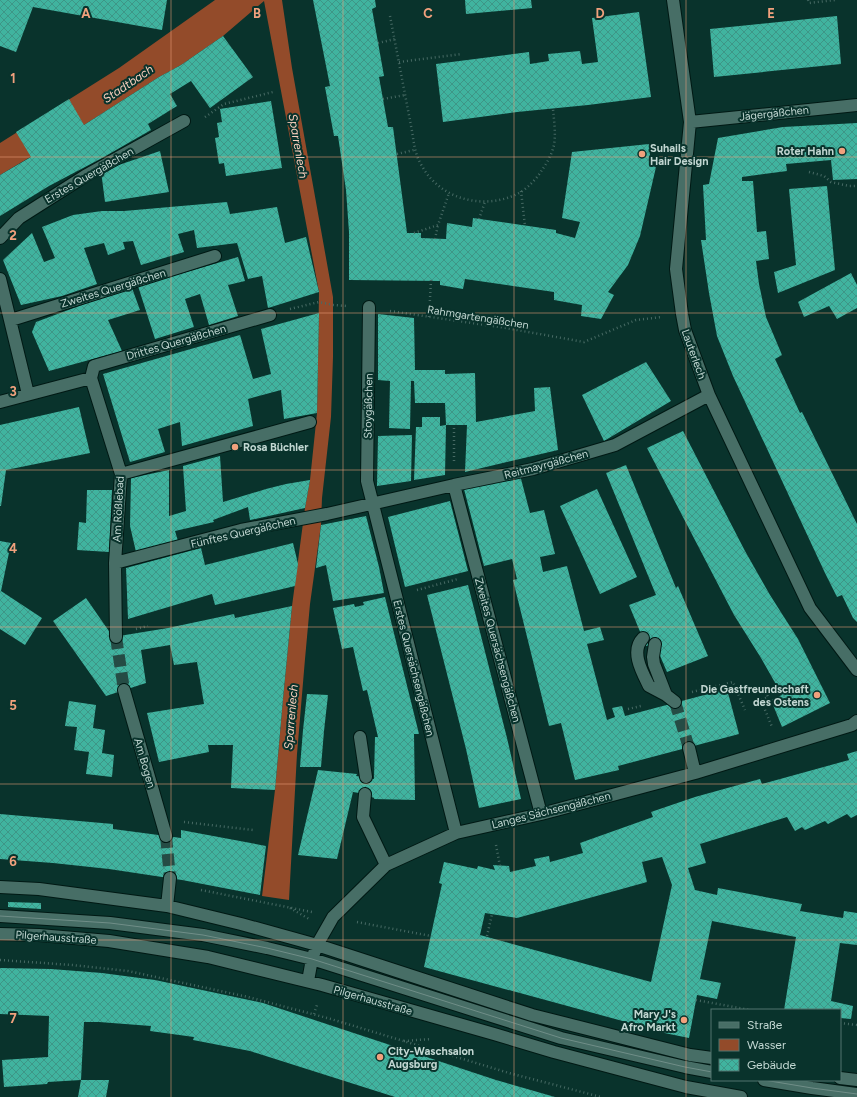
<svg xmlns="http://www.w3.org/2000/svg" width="857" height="1097" font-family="Figtree,sans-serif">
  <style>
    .water { fill: #934b2a }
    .building { fill: url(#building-cross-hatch); fill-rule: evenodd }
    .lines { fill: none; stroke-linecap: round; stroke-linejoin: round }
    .minor-tunnel { stroke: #254c45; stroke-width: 12; stroke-dasharray: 12 6; stroke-linecap: butt }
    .minor-casing { stroke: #001914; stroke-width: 14 }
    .path { stroke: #476a64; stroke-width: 2.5; stroke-dasharray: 1 3; stroke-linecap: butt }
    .minor { stroke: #476e66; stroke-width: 12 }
    .tram { stroke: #708e88; stroke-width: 1 }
    .grid { fill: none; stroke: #f1a17d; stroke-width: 1; stroke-opacity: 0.55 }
    .poi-dot { fill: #f1a17d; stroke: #09332c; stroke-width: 1.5 }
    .labels { text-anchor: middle; stroke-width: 4; stroke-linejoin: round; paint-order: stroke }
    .street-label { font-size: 11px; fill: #c2d7d2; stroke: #09332c }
    .poi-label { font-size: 11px; font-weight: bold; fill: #c2d7d2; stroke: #09332c; text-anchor: start }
    .water-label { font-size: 12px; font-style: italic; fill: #facfbd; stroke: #09332c }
    .grid-label { font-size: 13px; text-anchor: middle; font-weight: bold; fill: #f1a17d; stroke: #09332c; stroke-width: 4; stroke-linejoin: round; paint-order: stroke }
  </style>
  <defs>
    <pattern id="building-cross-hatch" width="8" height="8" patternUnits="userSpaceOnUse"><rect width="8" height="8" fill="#40b39f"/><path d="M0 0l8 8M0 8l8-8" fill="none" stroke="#3e9687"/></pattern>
  </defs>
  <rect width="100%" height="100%" fill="#09332c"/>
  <path class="water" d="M215,0H282L292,68L333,297V357L331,417L322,498L321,525L310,604L305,659L297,754L289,900L262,896L275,790L283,699L292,606L305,508L310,480L317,413L318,361L319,292L264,1L223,36L181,65L159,77L84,125L0,175V143L119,68Z"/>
  <path class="building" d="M0,0H167L162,30L33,7L16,52L0,46Z
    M313,0H375L376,7L372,9L384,76L379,77L388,127H393L407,233H421V238L446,239L447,223L472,227L473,218L556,230V233L575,238L580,222L562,218L572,152L649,144L651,165L656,167L640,236L628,265L608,292L614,295L601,319L581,316L582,305L554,300V292L465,279L463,289L440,285V281L349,280V232L346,190L338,136H334L325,87L330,86Z
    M465,0H531L532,8L466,14Z
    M639,12L651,97L588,105L517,112L443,122L436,64L529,52L530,64L549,61L548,54L580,51L582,64L598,62L592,18Z
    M837,16L841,64L714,77L710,29Z
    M223,36L253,77L210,108L191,81L170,94L177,106L148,124L151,130L102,158L49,186L0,216V175L31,157L16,132L69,99L84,125L159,77L181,65Z
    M271,101L282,168L226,176L224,163L219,164L215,138L219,137L217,123L222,122L220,109Z
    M857,123V179L833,180L831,160L786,164L787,171L742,177V181H753L757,232L766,231L769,259L756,261L759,284L766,317L782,355L775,359L800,413L802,412L857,524V622L853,618L842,595L837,597L825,573L733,376L717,336L709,293L701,240H706L703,185L709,184L718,138L783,127Z
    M160,151L169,192L105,202L101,171Z
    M827,186L835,270L778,293L774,272L796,265L789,189Z
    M227,202L230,214L277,207L285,243L306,237L319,292L268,308L262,276L248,279L237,243L197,248L194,230L178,234L184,252L141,265L133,241L123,242L125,249L108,255L104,243L84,248L97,284L62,296L21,305L3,260L32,233L44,262L55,258L42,227L73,215L102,211H124Z
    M238,257L245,281L228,285L238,316L209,325L200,294L185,299L194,327L155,339L138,286Z
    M851,273L857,285V308L837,319L829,306L804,317L798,302Z
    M132,288L140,310L108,320L122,351L49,371L32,332L36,322L98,299Z
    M319,313L317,413L284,419L281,390L255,397L248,399L253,426L182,446L180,422L158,429L165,452L130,462L103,374L240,335L253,379L271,374L261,329Z
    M378,314L414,318L415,370H445V374L475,373L476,422L535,411L534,388L550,387L558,450L465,472L467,425H446L445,403H415L414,381H411L410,429L389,428L390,381L378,380Z
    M646,362L671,401L604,441L582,395Z
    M79,407L90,453L6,470L1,506H0V425Z
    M422,417H440V426L446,425L445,475L414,480L416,427H422Z
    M683,431L745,551L770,595L798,639L830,703L782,727L771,700L782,695L761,658L734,615L647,448Z
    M412,435L411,481L377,486L378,436Z
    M220,456L223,502L266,489L286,484L310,480L305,508L250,520L248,507L213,520L214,522L175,531L178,541L136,552L130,526L131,478L169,470V516L186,511L183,466Z
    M626,465L676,588L678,586L708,656L667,672L655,644L646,646L629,605L656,595L606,473Z
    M520,475L530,513L544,510L555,554L540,557L543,572L567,566L584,631L600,627L604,640L587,644L607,720L615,717L612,708L622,706L625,716L727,689L739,734L618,766L619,770L575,780L561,723L549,726L513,580L517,579L512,559L484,566L464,489Z
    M597,489L637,577L600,594L560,506Z
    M87,490H112L109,552L77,550L79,522L86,523Z
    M450,501L468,571L405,587L388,517Z
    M366,516L379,567L384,593L333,601L326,565L316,568L321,525Z
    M0,541L11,543L1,591L42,618L25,645L0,629Z
    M293,543L298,564L295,586L215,605L212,594L128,619L126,568L201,548L205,565Z
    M468,585L507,738L521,799L479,808L466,749L427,595Z
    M385,597L419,734H414L415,800L374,799V798L365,794L353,792L337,859L298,855L318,770L357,774L356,776L374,779L375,737H378L367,690L363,691L353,647L342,649L333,608L354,604L355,607L364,605L363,602Z
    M86,598L113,637L168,628L234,614L235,618L292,606L283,699L275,790L231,788L233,745H208L209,752L159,762L147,713L204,704L197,662L174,665L170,645L141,650L146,683L106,696L53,621Z
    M307,694L328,695L324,731L321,767H300L303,730Z
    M69,701L96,705L93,728L105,730L102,753L114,755L112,777L86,774L89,752L74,750L77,727L65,726Z
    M857,751V815L851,818L847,814L828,824L825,821L805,830L802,827L795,831L787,817L700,844L706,863L688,868L695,890L717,895L718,888L802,904L800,911L843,918L844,911L857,913V945L840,943L831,1001L853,1006L851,1019L840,1018V1010H784L796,937L712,921L700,979L721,983L717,999L697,995L689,1038L640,1028L641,1026L424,967L442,884L439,883L444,862L477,869L478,866L495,870L493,865L509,866L510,872L536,866L534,859L549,856L550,862L583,853L580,843L653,817L651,812L695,797L760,779L762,784L849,760L847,754ZM662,857L672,885L651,982L480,935L485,913L517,918L647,882L642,862Z
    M0,814L113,824V829L181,838V830L266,846L260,895L182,880L109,869L53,863L0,859Z
    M8,902L41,903V909L8,907Z
    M0,968L51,969L102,973L155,980L263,1003L496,1080L555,1097H395L250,1051L193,1040L194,1037L150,1031L151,1026L99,1022H84L81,1080H109L106,1097H78L81,1080L48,1082L47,1084L4,1087L2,1060L48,1057L49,1016L0,1014Z"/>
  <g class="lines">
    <path class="minor-tunnel" d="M116,637L124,690
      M675,702L689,748
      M166,836L170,878"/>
    <defs>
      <path id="minor" d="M673,0L690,122L676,269L682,314L685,330L709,395L810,608L857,670
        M690,122L857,105
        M0,238L19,218L85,176L184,121
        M0,279L28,394
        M369,307L367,481L456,833
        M11,320L215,256
        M91,378L94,366L270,315
        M0,402L91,378L121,474L115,563L116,637
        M121,474L310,422
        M454,485L541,814
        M115,563L241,530L327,514L454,485L533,469L615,445L709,395
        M643,638C630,651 642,672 649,686L666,695L675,702
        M655,644L653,657L654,664L666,695
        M124,690L166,836
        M360,737L366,777
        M689,748L695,773
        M365,794L363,817L386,865
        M0,887L39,889L167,906L241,924L317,945L532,1015L690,1055L712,1058
        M167,906L170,878
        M0,916L110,923L203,935L267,948L312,959L561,1038L685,1067L712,1072
        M0,934L39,935L109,941L208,957L322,985L494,1034L554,1052L686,1087L741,1097
        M308,981L312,959L317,945L333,917L386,865L456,833L541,814L695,773L852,725L857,721
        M840,1078L857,1080
        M764,1080L812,1088L857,1094"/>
    </defs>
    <use href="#minor" class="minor-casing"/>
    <path class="path" d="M808,0L809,3L835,0
      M390,16L412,131C414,144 415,155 422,166C441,201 487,211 521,192C530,186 537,178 542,170C547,163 552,154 554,145C556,133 554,121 553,109
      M378,43L395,39
      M399,62L462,54
      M383,99L405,95
      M205,117L224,104L273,92
      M397,154L414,150
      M809,172L824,176L831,182L849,186H857
      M521,191L525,226
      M479,219L485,202
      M414,233L438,225L449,193
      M435,239L438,225
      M290,309L319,302L333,305L347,306
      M390,311L506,328L584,342L636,320L662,317
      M429,317L431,280
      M454,428V464
      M417,590L458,579
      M136,629L148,626
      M764,688L768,697L761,700L772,727
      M692,692L733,682L745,710
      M628,709L641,706
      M184,822L253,830
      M496,845L500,866
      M201,890L312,912
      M290,908L309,919
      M357,922L431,936
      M487,936L492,914
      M0,960L72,965L128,971L248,997L331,1019L509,1073L601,1097
      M696,1000L750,1010
      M314,1014L317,1005
      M840,1023L857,1025
      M404,1041L431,1039"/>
    <use href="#minor" class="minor"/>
    <path class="tram" d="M0,916L110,923L203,935L267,948L312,959L561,1038L685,1067L712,1072
      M764,1080L812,1088L857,1094"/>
  </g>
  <path class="grid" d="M171,0V1097M343,0V1097M514,0V1097M686,0V1097M0,157H857M0,313H857M0,470H857M0,627H857M0,784H857M0,940H857"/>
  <g class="poi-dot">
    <circle cx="842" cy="151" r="4"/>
    <circle cx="642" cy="154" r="4"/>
    <circle cx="235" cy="447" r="4"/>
    <circle cx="817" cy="695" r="4"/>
    <circle cx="684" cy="1020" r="4"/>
    <circle cx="380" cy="1057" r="4"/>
  </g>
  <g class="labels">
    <g class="street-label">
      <text transform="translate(774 113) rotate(-6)" y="4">Jägergäßchen</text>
      <text transform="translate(89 175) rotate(-30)" y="4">Erstes Quergäßchen</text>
      <text transform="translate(113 288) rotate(-17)" y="4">Zweites Quergäßchen</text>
      <text transform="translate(478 317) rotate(9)" y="4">Rahmgartengäßchen</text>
      <text transform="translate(176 342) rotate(-16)" y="4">Drittes Quergäßchen</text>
      <text transform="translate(694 354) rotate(70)" y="4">Lauterlech</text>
      <text transform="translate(368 406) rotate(-89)" y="4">Stoygäßchen</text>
      <text transform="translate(546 464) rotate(-15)" y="4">Reitmayrgäßchen</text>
      <text transform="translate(118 509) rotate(-87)" y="4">Am Rößlebad</text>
      <text transform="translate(243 532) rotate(-13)" y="4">Fünftes Quergäßchen</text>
      <text transform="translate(498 650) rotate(75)" y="4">Zweites Quersächsengäßchen</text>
      <text transform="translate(414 668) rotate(76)" y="4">Erstes Quersächsengäßchen</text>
      <text transform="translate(145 763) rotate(74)" y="4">Am Bogen</text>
      <text transform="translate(551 810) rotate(-14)" y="4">Langes Sächsengäßchen</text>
      <text transform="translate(56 937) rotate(4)" y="4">Pilgerhausstraße</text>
      <text transform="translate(373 1000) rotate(16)" y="4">Pilgerhausstraße</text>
    </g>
    <g class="poi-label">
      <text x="650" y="152">Suhails<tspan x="650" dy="13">Hair Design</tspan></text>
      <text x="834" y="155" text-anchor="end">Roter Hahn</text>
      <text x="243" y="451">Rosa Büchler</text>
      <text x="809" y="693" text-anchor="end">Die Gastfreundschaft<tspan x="809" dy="13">des Ostens</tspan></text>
      <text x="676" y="1018" text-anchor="end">Mary J's<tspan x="676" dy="13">Afro Markt</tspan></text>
      <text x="388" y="1055">City-Waschsalon<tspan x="388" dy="13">Augsburg</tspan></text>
    </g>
    <g class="water-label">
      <text transform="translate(128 84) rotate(-34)" y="4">Stadtbach</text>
      <text transform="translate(298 146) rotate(80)" y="4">Sparrenlech</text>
      <text transform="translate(291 717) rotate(-85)" y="4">Sparrenlech</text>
    </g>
  </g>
  <g class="grid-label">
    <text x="86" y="18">A</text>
    <text x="257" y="18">B</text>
    <text x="428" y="18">C</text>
    <text x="600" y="18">D</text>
    <text x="771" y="18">E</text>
    <text x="13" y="83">1</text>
    <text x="13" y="240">2</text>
    <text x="13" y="396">3</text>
    <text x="13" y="553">4</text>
    <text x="13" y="710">5</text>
    <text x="13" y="866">6</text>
    <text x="13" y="1023">7</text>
  </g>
  <rect x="711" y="1009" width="130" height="72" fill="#09332c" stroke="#53756e"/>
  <rect x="719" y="1022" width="20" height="6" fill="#476e66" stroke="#53756e"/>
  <text x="747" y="1029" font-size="12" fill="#c2d7d2">Straße</text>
  <rect x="719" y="1039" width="20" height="12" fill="#934b2a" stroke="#53756e"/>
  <text x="747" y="1049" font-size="12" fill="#c2d7d2">Wasser</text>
  <rect x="719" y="1059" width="20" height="12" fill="url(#building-cross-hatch)" stroke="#53756e"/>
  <text x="747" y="1069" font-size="12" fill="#c2d7d2">Gebäude</text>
</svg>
